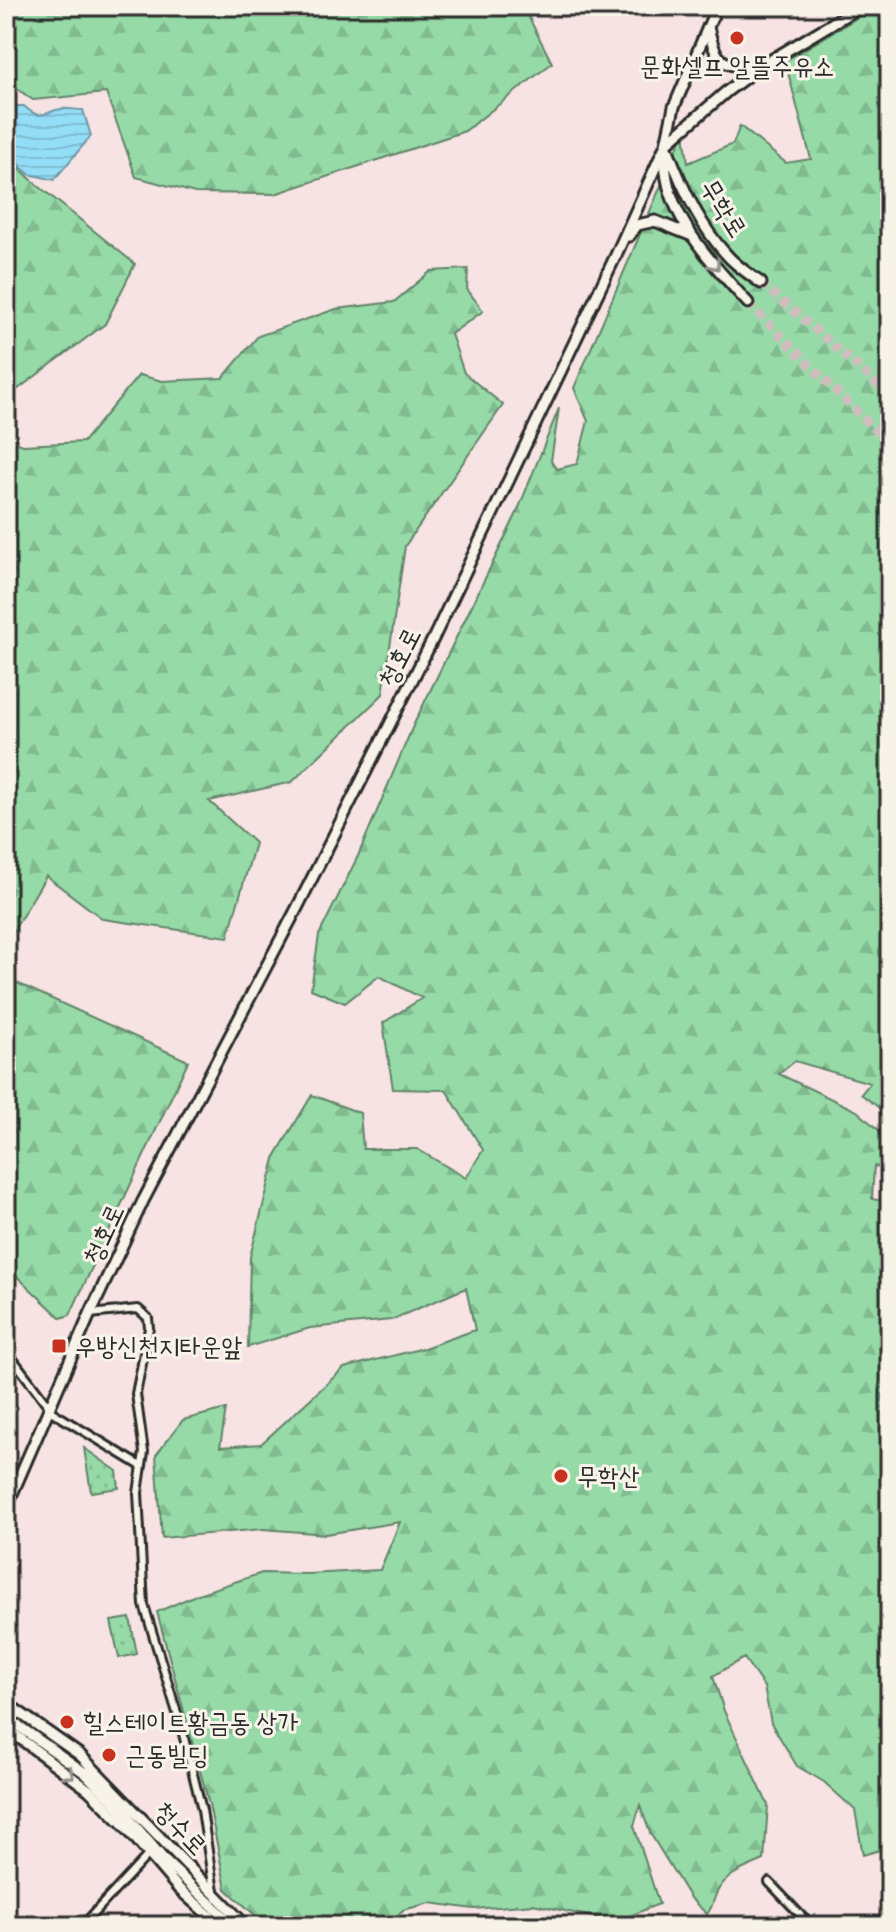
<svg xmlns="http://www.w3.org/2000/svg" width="896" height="1932" font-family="'Gochi Hand','Poor Story',sans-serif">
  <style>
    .grass { fill: url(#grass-dots); stroke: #608369; stroke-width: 2 }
    .forest { fill: url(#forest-firs); stroke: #608369; stroke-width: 2 }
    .water { fill: url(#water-rules); stroke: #6a96a5; stroke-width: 2 }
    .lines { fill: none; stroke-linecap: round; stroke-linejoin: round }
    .secondary-tunnel { stroke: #cebebe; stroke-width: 9; stroke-dasharray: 9 4.5; stroke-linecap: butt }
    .minor-casing { stroke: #2b2b2b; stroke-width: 12 }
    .secondary-casing { stroke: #2b2b2b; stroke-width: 15 }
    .minor { stroke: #f7f3e8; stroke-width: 6 }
    .secondary { stroke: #f7f3e8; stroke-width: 9 }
    .oneway { stroke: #918f8a }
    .poi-dot { fill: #c8321e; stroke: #f7f3e8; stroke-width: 3 }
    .labels { text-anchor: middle; stroke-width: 6; stroke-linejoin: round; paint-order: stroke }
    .poi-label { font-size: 26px; fill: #2b2b2b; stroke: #f7f3e8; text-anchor: start }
    .street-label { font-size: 26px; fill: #2b2b2b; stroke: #f7f3e8 }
  </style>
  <defs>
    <pattern id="grass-dots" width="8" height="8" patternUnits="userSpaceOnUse" patternTransform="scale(2)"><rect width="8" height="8" fill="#96dba7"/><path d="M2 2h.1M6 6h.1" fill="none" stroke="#81bc90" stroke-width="1.8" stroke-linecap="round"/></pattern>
    <pattern id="forest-firs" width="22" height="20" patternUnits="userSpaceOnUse" patternTransform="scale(2)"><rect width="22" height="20" fill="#96dba7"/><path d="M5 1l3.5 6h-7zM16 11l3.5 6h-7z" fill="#81bc90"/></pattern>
    <pattern id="water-rules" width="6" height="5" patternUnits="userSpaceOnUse" patternTransform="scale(2)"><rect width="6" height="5" fill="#94ddf6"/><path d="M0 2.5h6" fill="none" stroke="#80bed3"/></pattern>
  </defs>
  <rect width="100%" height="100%" fill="#f7e3e3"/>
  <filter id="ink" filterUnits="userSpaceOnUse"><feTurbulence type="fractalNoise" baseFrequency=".0125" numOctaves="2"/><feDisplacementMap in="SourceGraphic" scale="16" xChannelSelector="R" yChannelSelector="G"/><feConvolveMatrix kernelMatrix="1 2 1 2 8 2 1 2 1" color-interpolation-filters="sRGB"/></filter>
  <g filter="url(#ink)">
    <path class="grass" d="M84,1448L117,1471L119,1488L91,1492Z
      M130,1618L137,1654L119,1658L111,1621Z"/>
    <path class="forest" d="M6,6H523L552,63L465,131L275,194L195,193L136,177L106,93L33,100L6,81Z
      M877,6H881L890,20V971L888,978L890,1002L884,1006L886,1013L890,1011V1116L861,1094L870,1083L795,1061L779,1074L857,1111L890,1140V1170L874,1166L872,1199L890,1202V1847L863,1855L855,1810L824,1782L797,1766L771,1723L764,1687L744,1658L713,1676L724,1711L768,1805L764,1860C746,1868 727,1873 717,1892C713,1900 713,1907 707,1914L690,1898L650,1833L640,1805L634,1826L659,1904L615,1922L533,1904L474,1909L430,1903L403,1910L386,1926H267L226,1889L209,1804L157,1612L198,1594L262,1573L308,1574L380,1570L400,1522L326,1534L263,1529L162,1538L156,1455L183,1420L226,1409L220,1447L261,1444L344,1368L424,1348L475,1330L466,1288L391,1320L310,1328L248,1347L250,1257L276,1155L312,1095L360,1113L363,1149H417L466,1178L483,1150L446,1090L393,1089L383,1023L422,998L379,976L345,1003L311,989L319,935L358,856L413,726L516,515L559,408L551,461L557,469L577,464L588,421L574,388L684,132L688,163L733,144L740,126L786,163L811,159L785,61Z
      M6,155L36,184L135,264L105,324L6,398Z
      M468,269L467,289L483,311L451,334L464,373L503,405L405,546L383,694L292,782L209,801L255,843L228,937L103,919L46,876L6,943V439L23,445L83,442L139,375L162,381L223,378L258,336L336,309L394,302L431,271Z
      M6,978L188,1061L70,1315L61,1318L6,1266Z"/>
    <path class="water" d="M15,106H24C41,122 43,112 61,109C68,108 76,110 83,110L91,136L54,180L29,174L20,166L18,159L10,151L7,144L6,120L15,112Z"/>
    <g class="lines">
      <path class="secondary-tunnel" d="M761,283L862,370L890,398
        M748,303L890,445"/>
      <defs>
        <path id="minor" d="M90,1314L138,1309L148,1318L149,1328L136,1394L144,1452L138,1493L144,1605L181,1726L202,1810L214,1892
          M6,1350L50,1408
          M6,1371L14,1361
          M49,1410L141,1466
          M769,1882L811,1926
          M82,1926L148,1855"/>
        <path id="secondary" d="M708,27C717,64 720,65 758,68
          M666,144L726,92L758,68L861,6
          M667,147C681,185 699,225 726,254C735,265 749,274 761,283
          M666,152C659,209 713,264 748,303
          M629,236L637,225L655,221L690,235
          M6,1508L90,1314L143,1201L296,910L434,637L616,255L666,144L674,107L717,6
          M6,1703L80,1755L246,1926
          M6,1717L85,1773L120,1808L165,1861L234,1926
          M6,1728L89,1790L124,1825L179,1889L221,1926"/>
      </defs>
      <use href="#minor" class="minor-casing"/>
      <use href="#secondary" class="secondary-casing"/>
      <use href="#minor" class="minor"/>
      <use href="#secondary" class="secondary"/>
    </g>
    <defs><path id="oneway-chevron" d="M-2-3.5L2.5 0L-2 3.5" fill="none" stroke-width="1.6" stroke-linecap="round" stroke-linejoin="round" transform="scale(2)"/></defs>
    <g class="oneway">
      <use href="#oneway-chevron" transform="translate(715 265) rotate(51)"/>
      <use href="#oneway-chevron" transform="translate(69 1774) rotate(38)"/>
    </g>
  </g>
  <g class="poi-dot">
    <circle cx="737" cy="38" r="8"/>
    <rect x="51" y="1338" width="16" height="16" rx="4"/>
    <circle cx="561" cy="1476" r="8"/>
    <circle cx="67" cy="1722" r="8"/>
    <circle cx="109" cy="1755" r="8"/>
  </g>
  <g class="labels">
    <g class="poi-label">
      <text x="737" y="75" text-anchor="middle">문화셀프 알뜰주유소</text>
      <text x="75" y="1355">우방신천지타운앞</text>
      <text x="577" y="1485">무학산</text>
      <text x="83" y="1731">힐스테이트황금동 상가</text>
      <text x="125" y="1764">근동빌딩</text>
    </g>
    <g class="street-label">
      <text transform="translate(724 208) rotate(58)" y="9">무학로</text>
      <text transform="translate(399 657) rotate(-63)" y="9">청호로</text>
      <text transform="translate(103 1234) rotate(-65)" y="9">청호로</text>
      <text transform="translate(181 1828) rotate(47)" y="9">청수로</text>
    </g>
  </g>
  <rect width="896" height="1932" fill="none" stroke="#f7f3e8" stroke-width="32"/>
  <rect x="16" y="16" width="864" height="1900" fill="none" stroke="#2b2b2b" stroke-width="3" filter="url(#ink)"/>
</svg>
